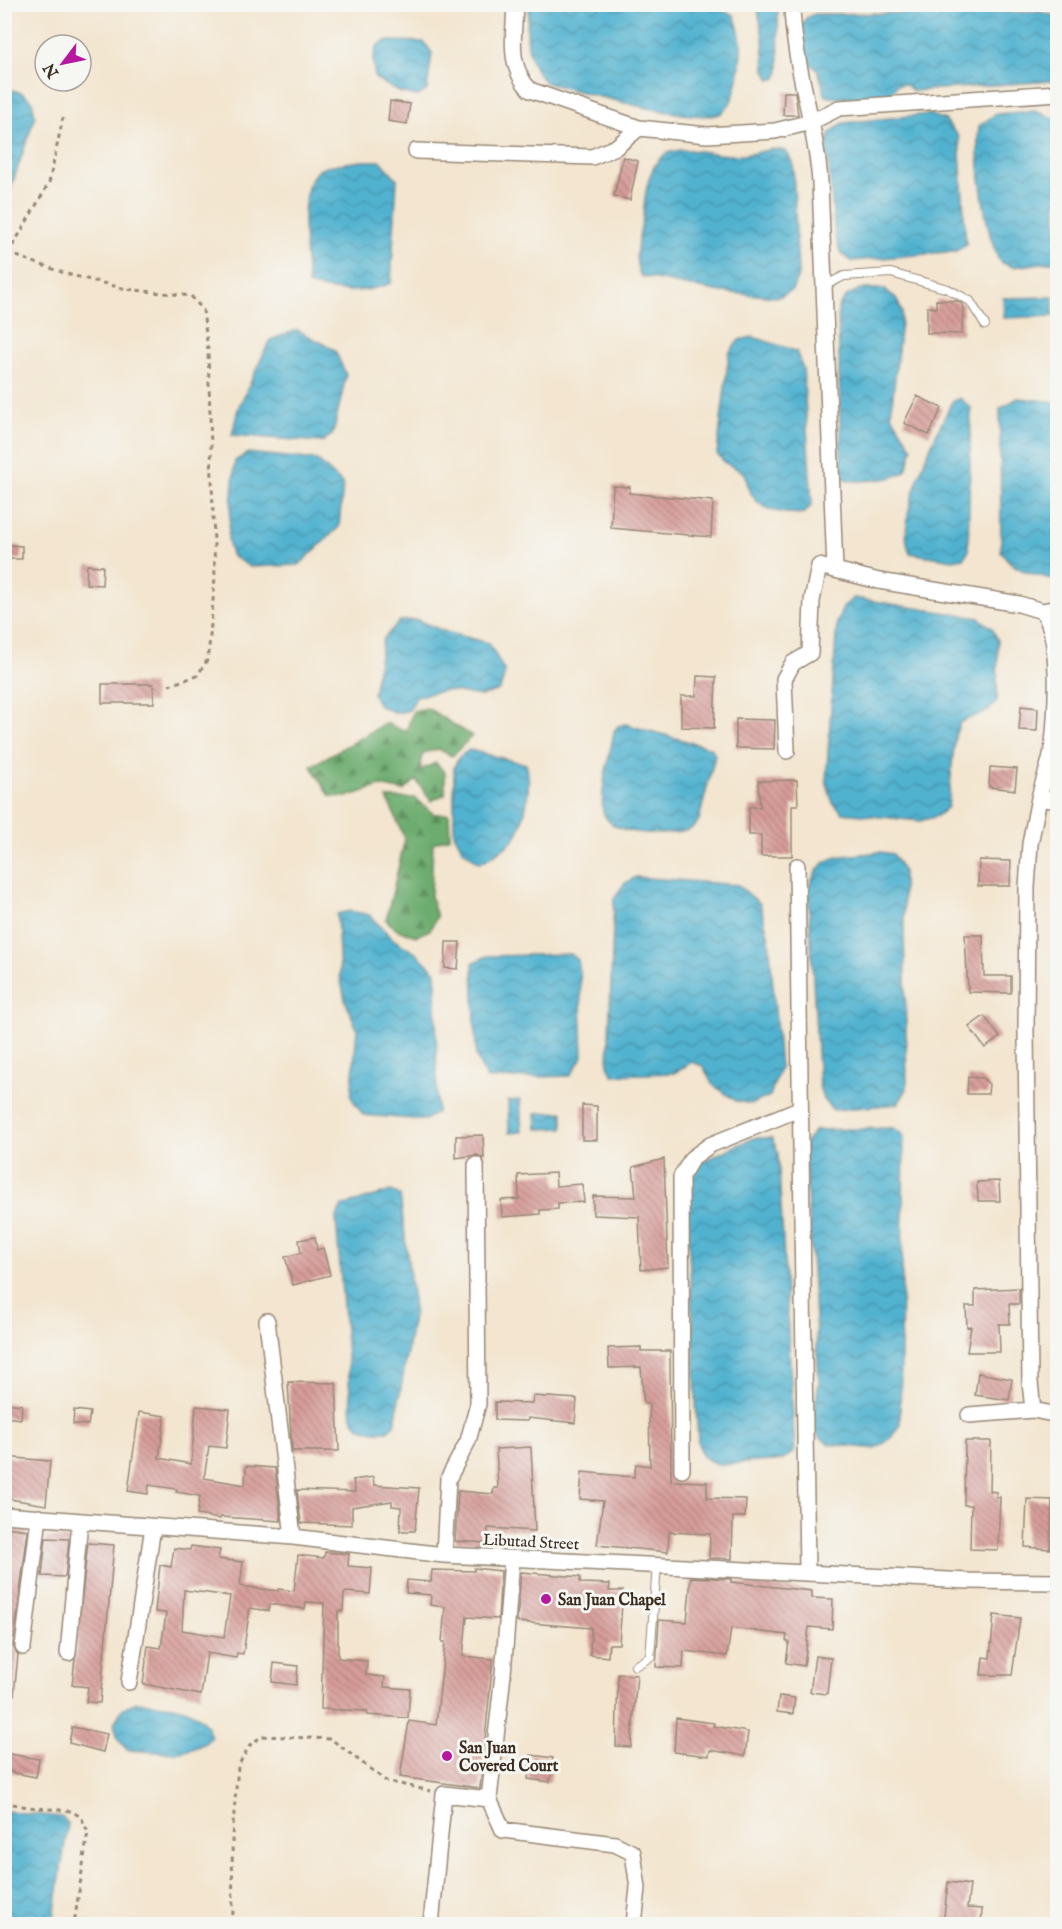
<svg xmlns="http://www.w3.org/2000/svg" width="1062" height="1929" font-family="'IM FELL English',serif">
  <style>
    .forest { fill: url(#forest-firs); stroke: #546b46; stroke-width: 1.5 }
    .water { fill: url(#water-waves); stroke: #466e77; stroke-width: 1.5 }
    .building { fill: url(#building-back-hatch); fill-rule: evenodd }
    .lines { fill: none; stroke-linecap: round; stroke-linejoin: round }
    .lane-casing { stroke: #978876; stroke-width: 10 }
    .street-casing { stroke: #978876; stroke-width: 18 }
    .path { stroke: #978876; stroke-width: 3; stroke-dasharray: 4.5 4.5; stroke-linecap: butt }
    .lane { stroke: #fff; stroke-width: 8 }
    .street { stroke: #fff; stroke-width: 15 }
    .poi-dot { fill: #b5179e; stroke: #f6f6f2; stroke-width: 2 }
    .labels { text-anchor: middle; stroke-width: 6; stroke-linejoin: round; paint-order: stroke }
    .street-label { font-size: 16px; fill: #3b2a1e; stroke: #f6f6f2 }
    .poi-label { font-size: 16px; font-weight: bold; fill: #3b2a1e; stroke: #f6f6f2; text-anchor: start }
  </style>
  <defs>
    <pattern id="forest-firs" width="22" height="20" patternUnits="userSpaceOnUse" patternTransform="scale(1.5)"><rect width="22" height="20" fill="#6cac6e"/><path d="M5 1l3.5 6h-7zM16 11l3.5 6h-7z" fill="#5a8c5a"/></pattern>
    <pattern id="water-waves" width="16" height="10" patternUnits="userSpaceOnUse" patternTransform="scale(1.5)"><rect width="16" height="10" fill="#51b2d0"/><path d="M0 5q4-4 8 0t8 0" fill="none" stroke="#4491a8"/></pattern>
    <pattern id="building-back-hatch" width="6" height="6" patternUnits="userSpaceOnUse" patternTransform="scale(1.5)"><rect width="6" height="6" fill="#d79d9a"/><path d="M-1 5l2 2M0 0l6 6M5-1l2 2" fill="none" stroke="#b0807d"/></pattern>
  </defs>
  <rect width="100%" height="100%" fill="#f6f6f2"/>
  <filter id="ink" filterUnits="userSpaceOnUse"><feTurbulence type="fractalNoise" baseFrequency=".0167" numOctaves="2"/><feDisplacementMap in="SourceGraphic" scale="12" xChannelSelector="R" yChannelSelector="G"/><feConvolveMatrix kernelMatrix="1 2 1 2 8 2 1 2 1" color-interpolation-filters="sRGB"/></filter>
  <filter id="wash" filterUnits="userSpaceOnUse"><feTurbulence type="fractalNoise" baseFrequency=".008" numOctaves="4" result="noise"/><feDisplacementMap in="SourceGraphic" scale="24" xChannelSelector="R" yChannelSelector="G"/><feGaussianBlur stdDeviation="1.35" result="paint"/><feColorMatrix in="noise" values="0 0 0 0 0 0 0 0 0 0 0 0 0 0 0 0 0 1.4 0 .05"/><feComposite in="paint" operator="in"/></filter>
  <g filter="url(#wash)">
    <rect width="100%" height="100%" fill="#f3e5cf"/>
    <path class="forest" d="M427,708L472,736L452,756L438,749L423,753L420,770L436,763L445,773V794L431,801L416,780L404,791L380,786L347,797L330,796L311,766L386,723L406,732L413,711Z
      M387,798H415L434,814H449L450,837L433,843L431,898L437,917L430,930L416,936L397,930L386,920L405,839Z"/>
    <path class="water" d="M673,5L713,8L734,15C743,39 742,48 739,73C737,86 733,106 721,113C698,126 576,90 546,83C525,63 525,31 530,5Z
      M757,5H778L779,72L777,78L770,80L765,70L763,37Z
      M1041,12L1055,16L1057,21V77L1051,81L913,91L905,84L897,85C894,91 890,96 883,97C873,99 836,99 826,96L818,70L808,62L799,29L807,17L815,14Z
      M386,41L424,42L432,53L427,90L418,96L399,92L375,78L373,60L377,46Z
      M5,88L22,93L32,101L35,117L5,205Z
      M1034,111L1057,119V261L1013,267L1000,262C985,233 975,159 979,126L996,114Z
      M929,114L945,120L959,137L966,245L956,251L852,261L841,254L835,235L827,147L830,133L843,123Z
      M771,149L786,151L793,164L798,276L792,290L779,297L721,292L641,276C631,259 640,236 643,217C645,199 646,175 659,160C674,141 710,155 730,155C745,156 757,153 771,149Z
      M362,161H381L397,179L391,283C363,294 337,293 308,285C307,258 294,184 321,169C331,163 350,163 362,161Z
      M860,289H884L896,298L902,312L891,414L912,448C910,455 910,465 905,471C897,480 856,483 845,479L841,467L838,307L847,296Z
      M1053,297V316L1004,318L1003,298Z
      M297,330L335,350L346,375L333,434L322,442L232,435L238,409L270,340Z
      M753,337L796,351L803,369L812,504L805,513C789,515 761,512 752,495C748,488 747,479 743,472L725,463L717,454L729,353L739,340Z
      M960,398L971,408L968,552L963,558L953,560L910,553C894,518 935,435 952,402Z
      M1018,398L1057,402V580C1034,575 1014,572 1001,551L1000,409Z
      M248,453L317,460L343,484L339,527L299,565L250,567L231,555L228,539L235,461Z
      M854,598L979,618L993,629L998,641L997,701L988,711L960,722L955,736L948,807L937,816L920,821L843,813L833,803L826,782L837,622L844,606Z
      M417,620L446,632L489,643L505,672L500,690L481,696L446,690L417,696L409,710L397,713L379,706L373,694L383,639L400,621Z
      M625,724L711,748L715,755L699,820C696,825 691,830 685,831C666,836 612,836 604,814C598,796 611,751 614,731L618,726Z
      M469,750L526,764C532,783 526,820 515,838C508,848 491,856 480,863L463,850L454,833V767L459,757Z
      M880,852L893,854L903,871L907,1089L898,1104L833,1110L825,1102L819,1086L808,890C821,849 842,858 880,852Z
      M636,877L738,885L760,904L769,939L780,1068L770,1096L752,1104L736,1101L712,1084L703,1066L692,1062L674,1073L613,1075L608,1065L614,898L624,884Z
      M350,911L369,915L394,940L416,953L436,972L437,1112L425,1120L363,1115L351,1097L357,1029L345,1000L340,976L337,914Z
      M571,954L578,960L580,973L583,1056L570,1076L487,1079L476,1056L473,963L487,956Z
      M520,1100L522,1132L509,1133L508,1101Z
      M563,1112V1128L537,1129L536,1113Z
      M894,1128L904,1136L900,1424L891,1438L876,1449L829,1444L818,1436L813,1425L819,1381L804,1145L815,1130Z
      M753,1138H772L778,1153L795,1451L782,1460L718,1465L702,1456L698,1443L686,1185L694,1165Z
      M391,1191L400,1195L414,1310L395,1424L388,1431C373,1431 359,1433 352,1417L336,1219L342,1206Z
      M137,1702C167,1706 203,1703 211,1738C187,1760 157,1751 127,1750L118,1739L114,1723L123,1708Z
      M5,1811L61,1817L68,1823L53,1924H5Z"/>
    <g id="blocks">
      <path class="building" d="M784,92H795L798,115H783Z
        M390,101L410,104L407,124L388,121Z
        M623,157L638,161L630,200L614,196Z
        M936,300L957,301L963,304L962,334L927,333V307L936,308Z
        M917,396L942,408L929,435L904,423Z
        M613,486L630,487L629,493L713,501L711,537L611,528Z
        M8,545L22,546V559H7Z
        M87,565L103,566L102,585L86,584Z
        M697,676L716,677L714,728L681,727V696H696Z
        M102,684H153L154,703H102Z
        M1021,706L1038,708L1037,731L1019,730Z
        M736,719L775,720L774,749L736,748Z
        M990,767L1017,769L1015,790L989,787Z
        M797,780L798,805H792V856H761V835H749V807H760L758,781Z
        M979,860L1011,861L1010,886H978Z
        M965,935H983L984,976H1011V993L968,992Z
        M446,942H460L458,969L445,968Z
        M984,1016L1000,1037L985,1048L969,1027Z
        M968,1077L982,1078L989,1084L988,1094H967Z
        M582,1105L597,1106V1140H582Z
        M483,1135L484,1158L477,1155L456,1158V1136Z
        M664,1159L668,1267L641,1270L639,1217L593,1215V1196L636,1197L633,1167Z
        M555,1173L556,1186L582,1184L584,1202L558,1203V1209L540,1210V1214L502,1217L501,1200L519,1199L518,1175Z
        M999,1181L1000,1201H978L977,1182Z
        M315,1237L317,1250L323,1248L330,1275L293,1285L285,1257L301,1253L299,1240Z
        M1019,1288V1304H1009L1010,1324H999L1000,1352H967L971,1326L967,1327L966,1306H975V1290Z
        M641,1347V1351H670L671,1481L707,1482V1498L746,1499L745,1517H733L732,1559L709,1558L710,1534L669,1532L668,1552L597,1545L603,1501L580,1499L582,1472L634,1477L636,1464L650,1466L649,1404H644L641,1367L609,1368L608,1348Z
        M978,1373L1012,1379L1009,1400L975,1395Z
        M288,1382L336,1383L339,1451H292Z
        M533,1396L577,1399L575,1423L528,1418V1421L495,1420V1402L532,1403Z
        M4,1403L22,1405L21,1419L4,1417Z
        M196,1406L230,1409L226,1448L209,1446L204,1478L245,1485L246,1466L275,1468L281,1521L221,1517L220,1519L197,1515L200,1496L176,1492L177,1489L149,1485L148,1494L128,1491L139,1412L165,1416L159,1458L191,1464Z
        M74,1410L90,1412L88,1425L73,1424Z
        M965,1441H991L990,1491L996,1492V1497H1000L998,1550L970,1549L971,1505H964Z
        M531,1447L535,1531L488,1528L487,1543L455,1541L458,1491L493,1494L494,1488H498L496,1449Z
        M4,1457L50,1461L46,1505L4,1498Z
        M373,1477L374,1485L419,1488L415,1531H400L401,1507L392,1506V1501L352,1507V1525L301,1523L297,1490L355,1492L353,1480Z
        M1027,1499L1052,1500L1050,1549L1025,1547Z
        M4,1527L28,1530L13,1646L18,1655L14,1695H4Z
        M46,1538L69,1539L65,1577L42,1576Z
        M88,1543L114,1545L100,1703L86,1702L88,1687L72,1685Z
        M191,1546L220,1550L218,1559L243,1562L240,1586L278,1591V1589L294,1591L298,1555L324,1558L325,1552L349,1554L348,1566L372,1568L370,1594L346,1592L344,1594L343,1611H338V1658L367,1661L366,1675L385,1677L384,1687L410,1689L408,1718L367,1715V1711L321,1709L324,1603L306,1602L305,1609L270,1604L269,1611L250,1608L243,1654L237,1653L236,1658L207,1653L201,1695L143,1684L148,1646L161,1648L166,1613L155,1612L160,1565L171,1567L174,1548L190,1550ZM184,1590L230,1596L224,1637L182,1630Z
        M474,1568L501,1571L498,1619L467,1617L463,1656L493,1659L480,1788L400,1777L409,1721L436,1725L445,1642H442L445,1607L430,1605L431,1595L406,1593L407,1580L431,1582L432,1570L474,1571Z
        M521,1572L580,1577V1583L610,1584L609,1591H623L619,1644H609L608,1657L590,1655L591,1628L517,1622Z
        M691,1577L731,1579V1582L812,1591V1598L833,1599L832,1629L809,1627L804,1666L786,1663L789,1642L786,1641L787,1635L731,1628L727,1656L684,1651L683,1668L656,1667L659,1620L687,1622Z
        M994,1615L1020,1618L1012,1675H981L983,1657L990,1658Z
        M815,1656L831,1658L827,1694L810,1692Z
        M274,1663L298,1666L296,1685L272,1682Z
        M618,1674L637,1675L631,1747L616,1746Z
        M779,1696L795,1698L793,1714L777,1712Z
        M676,1718L714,1723L713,1726L748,1732L745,1756L710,1750L709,1756L674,1752Z
        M72,1727L107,1734L103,1752L69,1743Z
        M4,1753L39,1759L36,1777L4,1771Z
        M531,1755L553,1758L550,1782L528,1779Z
        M948,1882L970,1885L967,1908L982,1909L981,1924H943Z"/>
    </g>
  </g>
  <g filter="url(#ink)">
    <use href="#blocks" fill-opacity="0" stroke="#978876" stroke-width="1.5"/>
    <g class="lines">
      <defs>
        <path id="lane" d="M826,285L844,276L891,273L948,289L970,301L985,325
          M635,1666L650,1657L657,1565"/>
        <path id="street" d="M515,4C514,36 507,66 530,90L639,128L707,135L775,131L811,122L839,108L1058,93
          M792,4C793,65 816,122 820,182L835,570L879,581L1019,604L1042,611C1062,635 1056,713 1053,744C1051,762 1043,781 1039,798
          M416,151L592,157L616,147L639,128
          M1042,611L1058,608
          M787,751L784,679L793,663L810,653L812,601L819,566L835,570
          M1058,801L1039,798L1030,844L1027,887L1026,1034L1030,1382L1033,1410L1058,1415
          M797,866L807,1572
          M267,1321L293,1537
          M969,1415L1033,1410
          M682,1470L681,1177L692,1158L710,1145L799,1109
          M4,1515L293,1537L444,1555L969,1581L1058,1582
          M444,1555L448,1479L468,1441L478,1404L476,1165
          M23,1647L39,1517
          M68,1653L80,1521
          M129,1682L153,1527
          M489,1799L503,1674L512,1559
          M431,1924L444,1794L489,1799L503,1830L615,1844L633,1853L638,1888L634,1924"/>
      </defs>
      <use href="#lane" class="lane-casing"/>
      <use href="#street" class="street-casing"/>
      <path class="path" d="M806,8L854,4
        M8,253L67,274L126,289L191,296L203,310L208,350L215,577L208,659L197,676L169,685
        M4,261L49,183L63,118
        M4,1802L27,1807L71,1811L81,1817L88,1832L74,1924
        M233,1924L232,1836L238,1766L250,1745L262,1736L331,1739L386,1781L431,1791
        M809,1924V1921"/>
      <use href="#lane" class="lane"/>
      <use href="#street" class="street"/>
    </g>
  </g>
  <g class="poi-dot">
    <circle cx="546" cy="1599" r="6"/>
    <circle cx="447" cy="1756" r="6"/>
  </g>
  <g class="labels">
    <g class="street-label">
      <text transform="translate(531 1541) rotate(3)" y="6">Libutad Street</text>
    </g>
    <g class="poi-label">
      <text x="558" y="1605">San Juan Chapel</text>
      <text x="459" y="1753">San Juan<tspan x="459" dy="18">Covered Court</tspan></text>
    </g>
  </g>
  <rect width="1062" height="1929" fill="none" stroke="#f6f6f2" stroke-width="24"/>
  <g transform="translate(63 63) rotate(238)"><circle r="28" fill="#f6f6f2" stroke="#aba49d" stroke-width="1.5"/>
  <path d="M0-4.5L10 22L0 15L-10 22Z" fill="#b5179e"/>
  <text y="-9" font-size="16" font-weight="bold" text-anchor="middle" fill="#3b2a1e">N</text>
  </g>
</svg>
